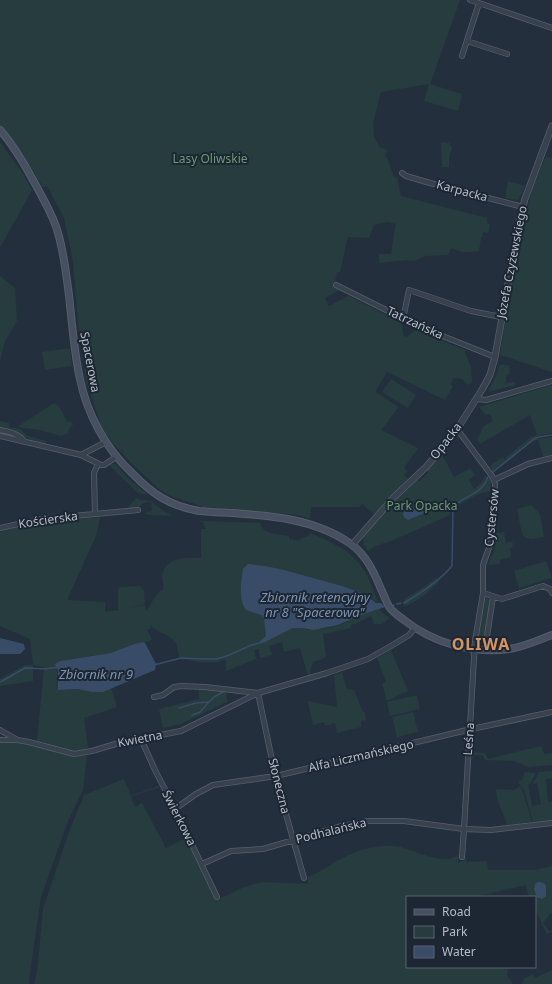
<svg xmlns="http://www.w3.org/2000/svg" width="552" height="984" font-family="'Noto Sans',sans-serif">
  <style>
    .green { fill: #263c3f }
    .water { fill: #394c67 }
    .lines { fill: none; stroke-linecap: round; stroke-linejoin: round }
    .stream { stroke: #394c67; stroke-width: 1.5 }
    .minor-casing { stroke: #565f6c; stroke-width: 6 }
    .tertiary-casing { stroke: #565f6c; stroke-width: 7 }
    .secondary-casing { stroke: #565f6c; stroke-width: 8 }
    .minor { stroke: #38414e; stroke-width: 4.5 }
    .tertiary { stroke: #38414e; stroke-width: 5.5 }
    .secondary { stroke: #465061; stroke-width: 6 }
    .labels { text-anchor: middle; stroke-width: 4; stroke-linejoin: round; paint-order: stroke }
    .park-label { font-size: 12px; fill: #6b9a76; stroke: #1d2633 }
    .street-label { font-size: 12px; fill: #b4bcc9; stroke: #1d2633 }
    .water-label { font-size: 13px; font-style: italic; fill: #7c92b1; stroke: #1d2633 }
    .district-label { font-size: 16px; font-weight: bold; letter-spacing: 1px; fill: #d59563; stroke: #1d2633 }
  </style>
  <rect width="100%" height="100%" fill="#242f3e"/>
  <path class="green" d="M0,0H460L430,84L462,94L458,111L424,101L429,84L381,92L373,123L374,136L380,148L386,149L387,153L385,155L388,160L394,177L397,178L401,196L487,218V223L490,224L488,233L483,232L482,237H481L479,252L474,251V252H462L451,248L448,255L426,256L414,261L407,260L379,263V254H391L394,234L396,224L387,222L374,225L369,238L348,237L340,272H337L334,286L342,289L325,298L329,306L348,296L402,323L403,335L406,337L416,330L465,350V352L471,367L472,382L468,385L462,379L454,378L450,384L453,386L445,400L387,372L375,392L399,407L381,430L418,448L404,468L408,472L404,475L408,479L390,496L374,514L362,504L359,507H311L310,519L298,515L236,509L204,507L168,495L158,488L133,465L112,442L102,428L86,380L78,322L73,262L64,218L47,186L43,187L17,146L0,125Z
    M0,142L24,175L32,190L0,248Z
    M441,142L449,143L452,148L449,157V167H442Z
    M547,157L552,158V372L500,355L506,317L522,229L532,190L544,160Z
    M508,181L525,186L518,200L505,198Z
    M0,276L15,288L17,321L5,341L0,361Z
    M70,348L72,366L45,370L42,352Z
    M500,364L509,366L510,373L506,375V383L515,382L516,385L488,392L496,376Z
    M391,379L416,395L408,408L382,392Z
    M552,385V433L537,436L538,439L552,437V455L543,457L538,439L529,444L493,473L490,465L503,457L505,460L507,458L506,457L531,437L537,435L530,415L480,444L477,439C485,429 477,429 493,421L490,414L486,415L479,407Z
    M54,403L59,406L67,422L71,421L73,425L69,428L70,429L68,431L69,433L61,436L40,430L17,427Z
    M0,421L9,423V427L20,429L28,436L46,441V443L33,442L18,432L0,428Z
    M441,454L446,462L454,477L470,468L475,475L469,480L474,489L481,483L486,475L491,481L490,491L478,494L457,506L455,503L450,507V515L391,541L375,546L368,551L364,545L363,537L389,506L416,480L420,481L428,473L427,470Z
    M111,464H115L130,480L147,494H142L137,492L109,465Z
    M136,498L141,500L152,501L155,505L172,516L150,515L144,513L152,511L151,502L143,503L138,508L127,509Z
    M531,505L540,514L544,537C536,538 527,542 522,534L517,509Z
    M100,517L96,536L67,600L105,602V612L119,610L118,608V589L119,587L140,586L144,591L145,604L127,608L145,605L146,611C152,603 155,594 163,589C164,584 162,581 162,576C167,556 184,558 201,558V529H206L202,521L260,523C263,535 279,534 289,536V539L299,541L300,539L308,536L310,533C352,551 363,558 378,603L365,594L354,590L265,566L242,575L241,595L244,608L261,615L264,619L267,634L261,644L293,628H302L309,630L328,628L343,624L359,615L380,609L381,612L390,618L382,624H374L371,616L357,623L351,625V628L323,634L326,656L323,659L313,662L310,671L311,675L308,676L300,648L284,652L282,642L269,646L272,655L260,658L259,649L254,650L256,659L226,671V659C210,666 196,661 180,659C178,654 178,648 176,643C170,634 158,634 150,625L151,628L147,630L152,639L145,643L143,642L134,644L111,653L64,660L57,667L58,690L78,689L91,692L111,688L117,707L84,718L88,748C83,750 77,752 72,752C60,751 50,742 37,741L44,667L33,665V681L0,686V679L25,665H33L30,639L0,626V532L27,524Z
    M504,532L506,543L515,541L512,543L513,547L510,548L511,557L500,560V564L488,565L494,551L496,533Z
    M546,561L552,578L519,588L514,571Z
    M436,578L439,582C428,592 419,602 404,606V599L427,585Z
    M486,598H489L490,601L485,639L478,638L484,600Z
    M391,650L408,691L387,701L382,684L386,682L377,658Z
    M342,672L347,689L354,690L363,712H365L366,720L361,721V727L337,733L335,723L325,726L324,722L313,725L308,701L337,707L334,675Z
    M199,688L226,691L227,702L181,724L163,728L159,709L199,699Z
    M417,695L420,709L390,716L387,702Z
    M413,712L418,732L397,737L392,717Z
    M8,741L28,744L69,756H87L83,790L68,821L41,897L29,980L30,984H0V742Z
    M541,746L543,750L542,751L545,754L552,753V765L528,767L514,761L486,760L484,759V756L474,755V758H472L473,752L485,753L488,759Z
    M552,771V778L546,779L548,802H552V820L533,822L524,790L518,782L522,780L525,772L536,773L530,784L528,785L532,806L541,804L537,783L533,784L539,772Z
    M124,779L131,796C141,791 150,790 159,785L160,787C150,791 141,792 131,797L135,807L142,803L166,848L186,838L217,900L242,888L261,882L308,884V877C320,872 331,864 343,858C357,850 378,845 394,846C411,847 445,869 459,854L458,863L463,861L466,857V862L487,861L488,870H535L552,866V913H551L543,923L549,931L552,930V932L547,934L535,909V897H529L526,885L475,897H407V967H508L507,975L513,984H34L37,972L43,909L70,829L84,795Z
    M520,786L522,789L532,822L507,825L497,798L496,789L514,790Z
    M552,970V984H521L525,978L533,974L535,978Z"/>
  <path class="water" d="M429,505L430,509L429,511L408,520L404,517L403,514L405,509Z
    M248,564L265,566L284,570L342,586L365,594L376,603H381L385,607L361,615L338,625L313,630L302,628H293L261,644L260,641L266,636L264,619L261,615L246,610C238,600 241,581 243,569Z
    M0,638L24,644L25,649L20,654H0Z
    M143,642L145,643L156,664L155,670L103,692H91L78,689L58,690V670L55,664L60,661L111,653L134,644Z
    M538,882L544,883L546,886V896L542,899L537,897L534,889L535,884Z"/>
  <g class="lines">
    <path class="stream" d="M493,472L534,439L539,437L552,435
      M404,603C422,592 438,582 452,566L453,507C464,495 482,495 488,477
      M397,604L401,603
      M392,606L394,605
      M154,665L181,658L204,659H216L227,656L249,646L262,642
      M0,682L4,680L25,668L46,669L58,667
      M179,708L196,703L209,702L214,697L225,691
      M192,715L200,712L209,702"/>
    <defs>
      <path id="minor" d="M470,0L552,28
        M467,41L507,54
        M462,56L479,3
        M402,173L406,176L430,183L523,207
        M336,285L420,327L495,357
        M403,319L409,290L471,311L501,317
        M477,399L486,400L552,381
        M0,430C10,432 18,433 25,442
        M0,436L81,455L101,465H104L116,457
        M81,455L106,442
        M494,480L528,464L552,458
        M95,514L94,473L98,464
        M0,528L41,519L138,510
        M483,593L502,599L543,586L550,589L552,593
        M485,649L493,597
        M154,697L163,695L174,687L181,686L205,687L258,693L276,779L304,878
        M0,730L16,739
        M141,739L155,770L175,809L217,897
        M0,740H17L29,742L74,754L92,751L119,743L181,731L258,693L327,673L368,659L391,646L409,635L415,628
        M175,809L196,794L213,785L276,776L467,730L552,712
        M462,857L464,829L491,830L552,823
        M202,864L231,851L263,849L342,826L368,821H404L464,829L475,641L483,593V565L491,542L495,487V483L492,476L457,429"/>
      <path id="tertiary" d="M352,545L394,497L426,467L454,434L483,388L490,375L495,357L520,217L525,199L552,126"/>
      <path id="secondary" d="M0,130C15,147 27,169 38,189C45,203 54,217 58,233C64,253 66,274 69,295C72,323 74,352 80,379C87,414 106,449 132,473C152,494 170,506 199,511C250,515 307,513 351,544C366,555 374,572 381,589C384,595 386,602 390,608C394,613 399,616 404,620C433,643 472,654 509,649C524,647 538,640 552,635"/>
    </defs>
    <use href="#minor" class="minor-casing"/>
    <use href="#tertiary" class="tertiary-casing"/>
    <use href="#secondary" class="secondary-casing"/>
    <use href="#minor" class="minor"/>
    <use href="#tertiary" class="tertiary"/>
    <use href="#secondary" class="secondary"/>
  </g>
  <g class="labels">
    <g class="park-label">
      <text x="210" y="163">Lasy Oliwskie</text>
      <text x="422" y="510">Park Opacka</text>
    </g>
    <g class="street-label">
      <text transform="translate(462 191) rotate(15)" y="4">Karpacka</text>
      <text transform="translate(512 262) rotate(-79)" y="4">Józefa Czyżewskiego</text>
      <text transform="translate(415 323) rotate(25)" y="4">Tatrzańska</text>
      <text transform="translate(90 362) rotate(79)" y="4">Spacerowa</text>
      <text transform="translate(446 441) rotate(-52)" y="4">Opacka</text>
      <text transform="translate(492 518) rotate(-84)" y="4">Cystersów</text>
      <text transform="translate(48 520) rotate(-8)" y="4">Kościerska</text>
      <text transform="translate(140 739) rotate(-11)" y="4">Kwietna</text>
      <text transform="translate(469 739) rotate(-86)" y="4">Leśna</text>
      <text transform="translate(361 756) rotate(-13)" y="4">Alfa Liczmańskiego</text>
      <text transform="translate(279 786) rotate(76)" y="4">Słoneczna</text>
      <text transform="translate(179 818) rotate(63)" y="4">Świerkowa</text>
      <text transform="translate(331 831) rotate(-14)" y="4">Podhalańska</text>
    </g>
    <g class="water-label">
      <text x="315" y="602">Zbiornik retencyjny<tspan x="315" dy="15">nr 8 "Spacerowa"</tspan></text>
      <text x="96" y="679">Zbiornik nr 9</text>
    </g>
    <g class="district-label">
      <text x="481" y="650">OLIWA</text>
    </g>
  </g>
  <rect x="406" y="896" width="130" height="72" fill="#1d2633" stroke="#59626f"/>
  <rect x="414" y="909" width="20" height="6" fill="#465061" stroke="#59626f"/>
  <text x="442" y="916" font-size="12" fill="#b4bcc9">Road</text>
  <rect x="414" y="926" width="20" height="12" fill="#263c3f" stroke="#59626f"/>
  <text x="442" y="936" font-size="12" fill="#b4bcc9">Park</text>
  <rect x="414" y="946" width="20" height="12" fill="#394c67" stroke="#59626f"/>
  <text x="442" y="956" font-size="12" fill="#b4bcc9">Water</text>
</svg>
